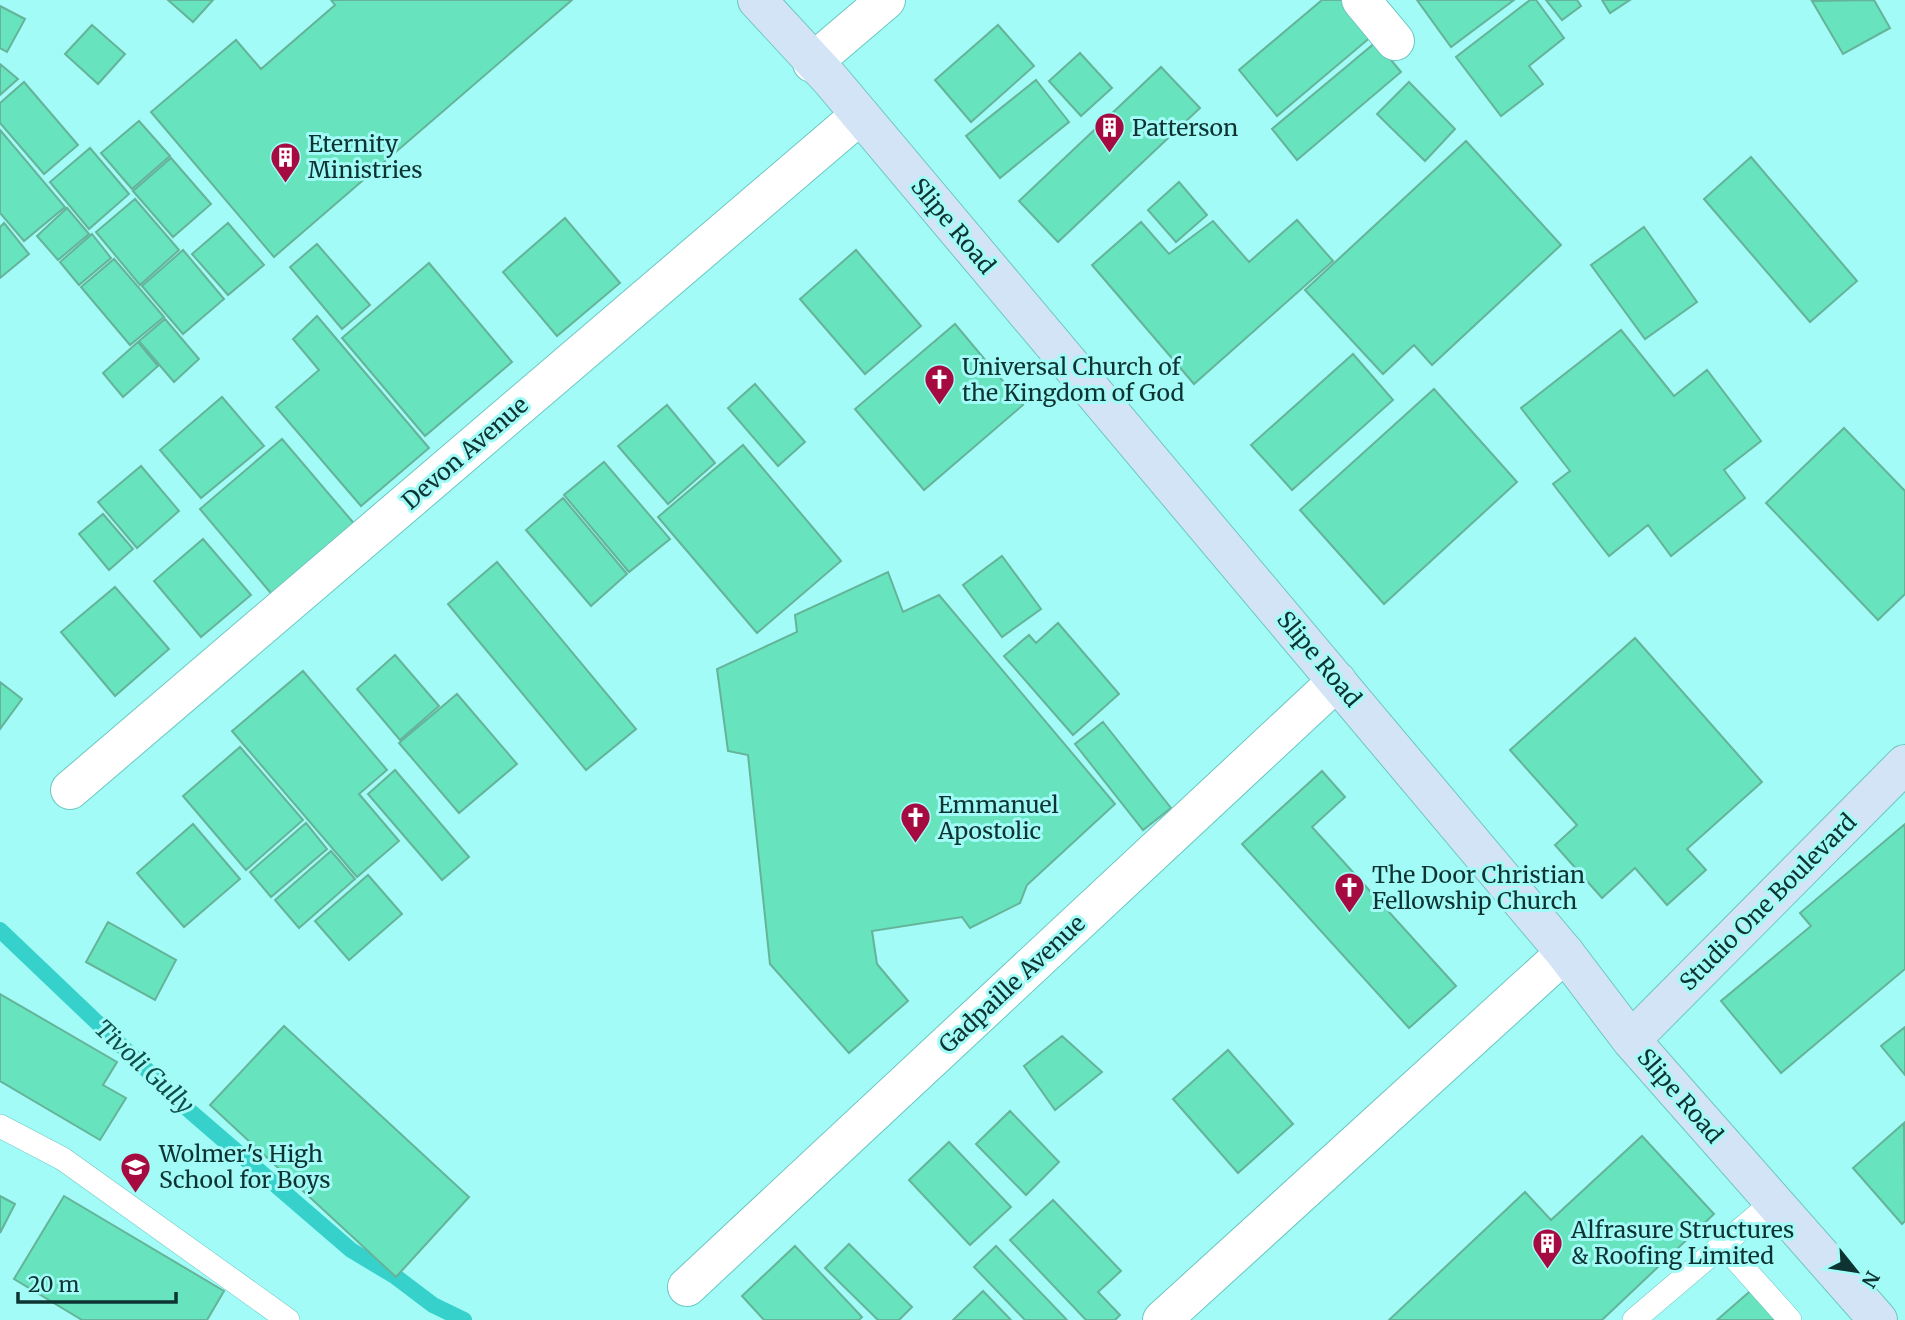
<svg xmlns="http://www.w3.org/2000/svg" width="1905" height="1320" font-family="Merriweather,serif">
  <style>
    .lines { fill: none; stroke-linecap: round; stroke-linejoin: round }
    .stream { stroke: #37d1cb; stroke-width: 16 }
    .building { fill: #67e3be; stroke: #65b399; stroke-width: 2 }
    .lane-casing { stroke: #6cc6c1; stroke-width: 24 }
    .street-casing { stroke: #6cc6c1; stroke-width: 40 }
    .secondary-casing { stroke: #6cc6c1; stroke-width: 40 }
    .lane { stroke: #fff; stroke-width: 23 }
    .street { stroke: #fff; stroke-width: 38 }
    .secondary { stroke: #d3e4f7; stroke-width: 38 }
    .labels { text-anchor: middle; stroke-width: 6; stroke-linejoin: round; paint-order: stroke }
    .poi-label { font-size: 23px; fill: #0d3432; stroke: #a2fbf6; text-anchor: start }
    .street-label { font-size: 23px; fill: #0d3432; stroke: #a2fbf6 }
    .water-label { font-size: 24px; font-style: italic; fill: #0e4f4c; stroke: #a2fbf6 }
  </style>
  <rect width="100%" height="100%" fill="#a2fbf6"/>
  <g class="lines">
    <path class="stream" d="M0,930L191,1112L351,1250L396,1277L433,1305L464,1320"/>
  </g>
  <path class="building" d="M168,0H213L193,22Z
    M331,0H572L274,257L151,112L236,40L261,69L335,5Z
    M1322,0H1342L1372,36L1277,116L1239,70Z
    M1417,0H1514L1451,47Z
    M1530,0H1536L1564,38L1529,66L1543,84L1501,116L1456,57Z
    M1546,0H1577L1581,6L1562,20Z
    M1602,0H1630L1610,13Z
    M1874,0L1890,28L1843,54L1812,1Z
    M0,6L25,19L7,52L0,48Z
    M92,25L125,54L98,84L65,54Z
    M998,25L1034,66L971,122L935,80Z
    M1376,42L1401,72L1297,160L1272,129Z
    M1080,53L1112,88L1081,116L1049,81Z
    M0,64L18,79L0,95Z
    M1161,67L1200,108L1058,242L1019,201Z
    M1036,80L1069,122L1000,178L966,136Z
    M24,82L78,145L44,174L0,123V103Z
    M1409,82L1455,129L1425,161L1377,114Z
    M139,121L170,156L132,189L101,153Z
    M0,130L65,207L24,241L0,213Z
    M1466,141L1561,245L1432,365L1414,345L1383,374L1305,290Z
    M90,148L129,194L89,229L50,182Z
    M1751,157L1857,281L1810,322L1704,199Z
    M171,158L211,204L173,237L133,191Z
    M1179,182L1207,215L1176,242L1148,210Z
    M135,199L179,250L140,285L96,232Z
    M67,208L89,234L58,260L37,236Z
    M565,218L620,283L557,336L503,272Z
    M1297,220L1333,261L1194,384L1092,265L1141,222L1169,254L1213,221L1249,262Z
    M4,223L29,254L0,278V227Z
    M228,223L264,265L228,295L192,254Z
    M1644,227L1697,302L1645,339L1591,265Z
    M92,234L111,258L79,285L60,262Z
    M317,244L370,305L342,329L290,267Z
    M183,250L224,299L183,334L142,286Z
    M856,250L921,326L865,374L800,299Z
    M114,259L164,317L130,345L81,287Z
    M429,263L512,362L425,436L342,338Z
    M317,316L429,448L361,506L276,407L319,370L293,339Z
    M165,319L199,359L174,382L139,341Z
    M955,324L1023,405L924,490L855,409Z
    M1621,330L1674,396L1707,370L1761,441L1724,470L1745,498L1671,556L1648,525L1609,556L1553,484L1570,471L1521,408Z
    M138,342L158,366L123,397L103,373Z
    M1353,354L1393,400L1292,490L1251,445Z
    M755,384L805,442L778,466L728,408Z
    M1434,389L1517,482L1384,604L1300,510Z
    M222,397L264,446L201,498L160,450Z
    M667,405L715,463L668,504L618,446Z
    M1844,428L1905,491V594L1878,620L1766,503Z
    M282,439L357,527L275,598L200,509Z
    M743,445L841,561L757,633L658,517Z
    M604,462L670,539L629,572L564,495Z
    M141,466L179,511L137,548L98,502Z
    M563,498L627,574L591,606L526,530Z
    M103,514L133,549L109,570L79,534Z
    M203,539L251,595L201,637L154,581Z
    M1002,556L1041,609L1002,637L963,585Z
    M497,562L636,729L586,770L448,604Z
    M888,572L903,612L939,595L1115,804L1027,885L1020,903L970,928L962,917L872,931L877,964L908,1001L849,1053L770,964L748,755L728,751L717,669L797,632L795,615Z
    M115,587L169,649L115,696L61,632Z
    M1058,623L1119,694L1073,735L1004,656L1029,635L1036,643Z
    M1635,638L1762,782L1687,849L1706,870L1667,905L1635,868L1602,898L1555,845L1577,825L1510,750Z
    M395,655L439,706L400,740L357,689Z
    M303,671L387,770L359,794L399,841L357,877L232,731Z
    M0,682L22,699L0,729Z
    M457,694L517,764L459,813L399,743Z
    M1103,722L1171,808L1143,830L1075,744Z
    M240,747L303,820L246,870L183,796Z
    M395,770L469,857L442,880L368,794Z
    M1322,771L1345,797L1312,827L1456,986L1409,1028L1242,844Z
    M306,823L327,849L271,897L250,872Z
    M193,824L240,879L184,927L137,873Z
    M1905,824V969L1781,1073L1721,1001L1811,926L1800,913Z
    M331,851L355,879L299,928L275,900Z
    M368,875L402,914L349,960L315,921Z
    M108,922L176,960L155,1000L86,962Z
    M0,994L117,1062L103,1085L126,1098L100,1140L0,1081Z
    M284,1026L469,1197L396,1277L210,1105Z
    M1905,1027V1075L1881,1046Z
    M1062,1036L1102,1072L1055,1110L1024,1066Z
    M1228,1050L1293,1124L1238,1173L1173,1099Z
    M1010,1111L1059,1162L1026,1195L976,1144Z
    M1904,1123L1905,1221L1902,1224L1853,1168Z
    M1642,1136L1714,1214L1602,1320H1389L1525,1192L1551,1220Z
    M949,1142L1011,1207L970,1245L909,1180Z
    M0,1196L15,1204L0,1233Z
    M64,1196L224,1291L207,1320H82L14,1279Z
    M1053,1200L1121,1271L1098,1292L1120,1315L1115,1320H1086L1010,1240Z
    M849,1244L912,1307L899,1320H878L825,1268Z
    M795,1246L862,1317L859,1320H764L742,1296Z
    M996,1246L1067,1320H1025L974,1267Z
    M1755,1287L1783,1320H1717Z
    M983,1291L1011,1320H953Z"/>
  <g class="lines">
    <defs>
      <path id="lane" d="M0,1126L63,1159L288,1320
        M1723,1245L1790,1320
        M1634,1320L1773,1202"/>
      <path id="street" d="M1361,0L1395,41
        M812,63L886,0
        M70,790L860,115
        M687,1287L1337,681
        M1162,1320L1565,953"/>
      <path id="secondary" d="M757,0L831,80L1565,953L1631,1040L1878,1320
        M1631,1040L1905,764"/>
    </defs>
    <use href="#lane" class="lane-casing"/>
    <use href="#street" class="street-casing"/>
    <use href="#secondary" class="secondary-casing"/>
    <use href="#lane" class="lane"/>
    <use href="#street" class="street"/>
    <use href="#secondary" class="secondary"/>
  </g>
  <defs>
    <symbol id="building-pin" viewBox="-11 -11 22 30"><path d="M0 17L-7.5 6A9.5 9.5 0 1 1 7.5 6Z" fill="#a50b40" stroke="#a2fbf6"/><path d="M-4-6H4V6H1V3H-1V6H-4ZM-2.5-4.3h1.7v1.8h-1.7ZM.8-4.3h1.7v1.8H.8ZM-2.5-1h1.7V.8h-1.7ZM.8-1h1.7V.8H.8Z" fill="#fff"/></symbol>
    <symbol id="church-pin" viewBox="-11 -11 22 30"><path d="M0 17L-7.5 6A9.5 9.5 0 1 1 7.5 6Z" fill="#a50b40" stroke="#a2fbf6"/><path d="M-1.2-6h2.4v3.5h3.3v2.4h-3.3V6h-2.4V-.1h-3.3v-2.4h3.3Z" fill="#fff"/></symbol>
    <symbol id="school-pin" viewBox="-11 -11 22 30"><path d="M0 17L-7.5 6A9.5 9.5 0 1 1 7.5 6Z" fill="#a50b40" stroke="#a2fbf6"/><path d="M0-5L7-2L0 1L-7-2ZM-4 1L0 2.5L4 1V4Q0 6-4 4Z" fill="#fff"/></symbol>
  </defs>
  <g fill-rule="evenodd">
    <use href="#building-pin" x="1092" y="110" width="35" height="47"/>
    <use href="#building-pin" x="268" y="140" width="35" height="47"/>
    <use href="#church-pin" x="922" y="362" width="35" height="47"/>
    <use href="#church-pin" x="898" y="800" width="35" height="47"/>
    <use href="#church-pin" x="1332" y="870" width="35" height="47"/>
    <use href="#school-pin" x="118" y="1150" width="35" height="47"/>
    <use href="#building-pin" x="1530" y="1226" width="35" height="47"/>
  </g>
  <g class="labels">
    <g class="poi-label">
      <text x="1132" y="136">Patterson</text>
      <text x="308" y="152">Eternity<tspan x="308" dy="26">Ministries</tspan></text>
      <text x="962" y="375">Universal Church of<tspan x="962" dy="26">the Kingdom of God</tspan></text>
      <text x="938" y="813">Emmanuel<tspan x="938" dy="26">Apostolic</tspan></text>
      <text x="1372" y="883">The Door Christian<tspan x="1372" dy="26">Fellowship Church</tspan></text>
      <text x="159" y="1162">Wolmer's High<tspan x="159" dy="26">School for Boys</tspan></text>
      <text x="1571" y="1238">Alfrasure Structures<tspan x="1571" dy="26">&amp; Roofing Limited</tspan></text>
    </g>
    <g class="street-label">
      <text transform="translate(953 226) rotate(50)" y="8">Slipe Road</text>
      <text transform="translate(465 453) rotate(-41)" y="8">Devon Avenue</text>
      <text transform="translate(1319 659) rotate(50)" y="8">Slipe Road</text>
      <text transform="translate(1768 902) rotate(-45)" y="8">Studio One Boulevard</text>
      <text transform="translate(1012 984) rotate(-43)" y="8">Gadpaille Avenue</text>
      <text transform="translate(1680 1096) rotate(49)" y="8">Slipe Road</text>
    </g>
    <g class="water-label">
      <text transform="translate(144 1067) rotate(43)" y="8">Tivoli Gully</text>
    </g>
  </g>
  <g transform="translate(1856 1271) rotate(120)" stroke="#a2fbf6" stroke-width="5" paint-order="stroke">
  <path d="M0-5L12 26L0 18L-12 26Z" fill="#0d3432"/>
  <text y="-10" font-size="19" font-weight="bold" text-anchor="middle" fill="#0d3432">N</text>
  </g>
  <path d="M18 1292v10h158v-10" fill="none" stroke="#0d3432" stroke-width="3.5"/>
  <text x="28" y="1292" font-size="21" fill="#0d3432" stroke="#a2fbf6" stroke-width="5" paint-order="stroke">20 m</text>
</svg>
